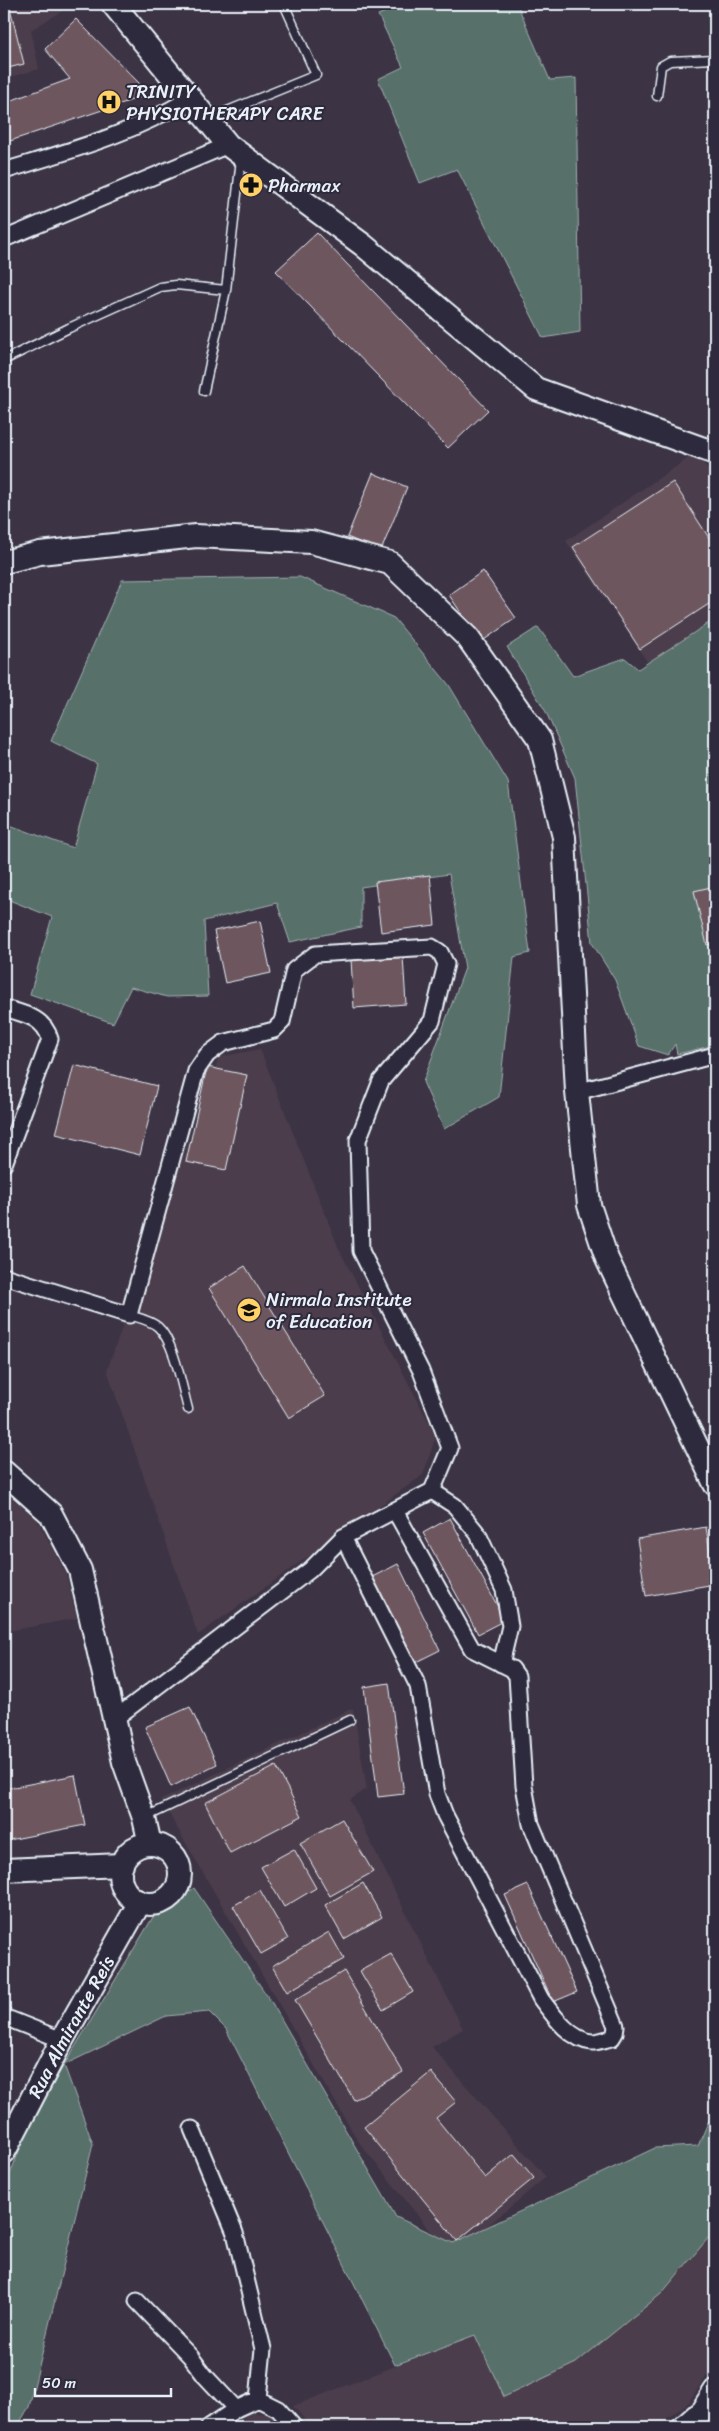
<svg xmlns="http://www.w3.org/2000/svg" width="719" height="2431" font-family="Sriracha,sans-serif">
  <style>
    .built { fill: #4b3e4c }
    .green { fill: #596f6a; stroke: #a0b0b1 }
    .building { fill: #6e575e; stroke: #e8f1f8 }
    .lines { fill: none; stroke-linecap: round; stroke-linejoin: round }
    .lane-casing { stroke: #e8f1f8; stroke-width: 11 }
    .street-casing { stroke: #e8f1f8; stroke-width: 19 }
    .secondary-casing { stroke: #e8f1f8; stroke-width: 26 }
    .lane { stroke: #2f2a3d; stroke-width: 8 }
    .street { stroke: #2f2a3d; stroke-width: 15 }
    .secondary { stroke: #2f2a3d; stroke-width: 22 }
    .labels { text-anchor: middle; stroke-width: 4; stroke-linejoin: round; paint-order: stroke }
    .poi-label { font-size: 19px; fill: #e8f1f8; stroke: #2f2a3d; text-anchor: start }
    .street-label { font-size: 19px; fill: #e8f1f8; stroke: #2f2a3d }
  </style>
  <rect width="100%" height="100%" fill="#3c3344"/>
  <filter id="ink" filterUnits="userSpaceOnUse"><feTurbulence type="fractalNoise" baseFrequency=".02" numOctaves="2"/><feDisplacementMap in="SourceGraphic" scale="10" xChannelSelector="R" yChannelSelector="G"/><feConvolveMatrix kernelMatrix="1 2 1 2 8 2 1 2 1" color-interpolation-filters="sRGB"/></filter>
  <g filter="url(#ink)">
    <path class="built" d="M4,4H74L31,30L39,69L4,79Z
      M696,453L715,480V619L648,663L566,541Z
      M260,1049L339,1249L436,1436L423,1475L198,1635L107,1370L219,1057Z
      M4,1491L37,1520L66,1574L77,1618L4,1632Z
      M353,1708L367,1789L350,1800L463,2029L432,2047L546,2177L451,2257L358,2141L161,1800Z
      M715,2230V2364L688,2403L655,2427H311L293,2406L475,2335L504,2397L661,2294Z
      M253,2412L272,2415L282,2427H228Z"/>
    <path class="green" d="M406,4H517L550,80L576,78L580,332L543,338L457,169L420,183L378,79L403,67L378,15Z
      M300,577L394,618L449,685L508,782L530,953L514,957L499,1097L444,1129L423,1082L465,968L449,874L361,887V927L290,942L277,903L204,921L208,996L167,997L131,987L113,1023L30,994L52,917L4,898V823L73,848L97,764L51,741L122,580Z
      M715,619V1045L677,1054L675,1044L668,1055L639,1046L615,980L592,943L575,778L546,712L507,647L538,627L573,676L625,658L638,669Z
      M194,1888L272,2003L396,2217L453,2243L655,2148L698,2146L715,2106V2230L661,2294L576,2363L504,2397L475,2335L395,2365L226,2029L209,2012L166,2016L64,2065L93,2144L29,2407L17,2427H4V2190L30,2122L153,1917Z"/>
    <path class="building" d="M4,4H9L24,64L4,69Z
      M76,19L141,85V97L4,143V103L70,79L45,49Z
      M317,233L488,410L448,448L276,271Z
      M373,473L407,487L381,551L347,537Z
      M673,482L715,547V600L640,649L573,547Z
      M483,571L516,618L481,642L449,595Z
      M430,875L435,925L381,932L375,882Z
      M715,886V943L707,945L694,891Z
      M260,921L271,973L225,983L214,931Z
      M403,956L406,1004L354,1008L351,960Z
      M74,1065L157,1086L140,1155L56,1134Z
      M207,1067L247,1075L226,1170L186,1162Z
      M245,1266L325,1396L289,1418L209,1288Z
      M450,1518L505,1620L478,1634L423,1533Z
      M706,1527L715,1584L646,1596L637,1539Z
      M398,1564L440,1650L414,1663L372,1577Z
      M389,1683L404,1794L378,1797L364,1687Z
      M190,1707L217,1764L171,1787L145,1727Z
      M276,1766L302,1816L230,1853L205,1803Z
      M75,1775L85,1825L4,1841V1789Z
      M342,1819L373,1872L330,1896L300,1843Z
      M294,1849L316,1888L284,1907L261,1867Z
      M363,1883L382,1917L344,1939L325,1905Z
      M528,1885L577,1992L553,2002L505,1895Z
      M260,1890L288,1939L261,1954L233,1906Z
      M329,1932L344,1959L287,1992L272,1966Z
      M391,1954L413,1992L383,2010L360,1971Z
      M344,1971L403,2072L354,2100L295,2000Z
      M431,2072L456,2102L436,2118L485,2178L514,2154L534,2178L457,2241L364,2127Z"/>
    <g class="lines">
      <defs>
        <path id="lane" d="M657,96L661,66L670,61L715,59
          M210,118L316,75L284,4
          M4,360L69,328L160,287L176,285L226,290
          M204,391L226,290L241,159
          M129,1315C139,1318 150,1320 158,1327C174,1341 182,1387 188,1409
          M146,1817L350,1720"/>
        <path id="street" d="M4,171C69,151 130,135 189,99
          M4,239L228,145
          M4,1008C24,1014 44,1017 50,1039L4,1164
          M577,1092L715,1055
          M4,1276L129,1315L196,1071L207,1055L223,1043L274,1030L282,1022L294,970L315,954L432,947L440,952L446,964L432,1021L381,1081L358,1140L361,1251L421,1371L450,1448L432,1491L343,1537L310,1570L113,1720
          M432,1491L455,1506L478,1534L504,1590L510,1626L501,1664
          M343,1537L418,1686L437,1794L445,1815L541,1999C553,2015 570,2040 592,2042C598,2042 606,2039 612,2038L615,2033L616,2026L531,1824L524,1786L517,1676L512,1669L472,1649L395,1511
          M4,2017L62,2040
          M192,2129L235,2233L263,2349L258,2399
          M137,2301L190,2356L205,2376L236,2409
          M209,2427L236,2409L258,2399L278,2409L294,2427"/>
        <g id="secondary">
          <path d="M113,4L228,145L363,245L536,389L715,453"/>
          <path d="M4,562L40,553L196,536L311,542L390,563L468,638L540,740L564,837L577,1092L589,1205L607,1259L715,1484"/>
          <path d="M4,1472L51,1514L80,1570L124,1762L144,1818L150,1844"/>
          <circle cx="150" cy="1874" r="30"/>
          <path d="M4,1870L122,1865"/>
          <path id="s1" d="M4,2152L62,2040L140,1902"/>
          <path d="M684,2427L702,2411L715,2391"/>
        </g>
      </defs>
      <use href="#lane" class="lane-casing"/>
      <use href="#street" class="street-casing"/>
      <use href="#secondary" class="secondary-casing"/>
      <use href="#lane" class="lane"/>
      <use href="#street" class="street"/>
      <use href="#secondary" class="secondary"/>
    </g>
  </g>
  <defs>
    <symbol id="hospital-disc" viewBox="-11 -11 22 22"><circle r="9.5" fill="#ffd166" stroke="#2f2a3d"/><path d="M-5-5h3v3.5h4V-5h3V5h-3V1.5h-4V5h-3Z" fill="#111"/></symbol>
    <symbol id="pharmacy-disc" viewBox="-11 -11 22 22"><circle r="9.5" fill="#ffd166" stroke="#2f2a3d"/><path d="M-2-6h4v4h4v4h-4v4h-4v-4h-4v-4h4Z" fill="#111"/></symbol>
    <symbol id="university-disc" viewBox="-11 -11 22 22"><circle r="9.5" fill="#ffd166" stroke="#2f2a3d"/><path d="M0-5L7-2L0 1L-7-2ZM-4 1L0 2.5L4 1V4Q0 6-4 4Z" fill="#111"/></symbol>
  </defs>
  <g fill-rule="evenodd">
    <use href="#hospital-disc" x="95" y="88" width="28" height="28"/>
    <use href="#pharmacy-disc" x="237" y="171" width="28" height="28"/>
    <use href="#university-disc" x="235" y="1296" width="28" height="28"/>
  </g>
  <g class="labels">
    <g class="poi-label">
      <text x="126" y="98">TRINITY<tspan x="126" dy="22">PHYSIOTHERAPY CARE</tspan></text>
      <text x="268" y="192">Pharmax</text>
      <text x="266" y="1306">Nirmala Institute<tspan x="266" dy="22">of Education</tspan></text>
    </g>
    <g class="street-label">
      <text dy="7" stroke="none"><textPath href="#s1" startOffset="142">Rua Almirante Reis</textPath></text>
    </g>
  </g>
  <rect width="719" height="2431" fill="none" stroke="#2f2a3d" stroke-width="20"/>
  <rect x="10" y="10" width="699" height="2411" fill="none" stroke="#e8f1f8" stroke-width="2" filter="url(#ink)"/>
  <path d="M35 2388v8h136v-8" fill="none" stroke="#e8f1f8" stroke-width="2.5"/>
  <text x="42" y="2388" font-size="15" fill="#e8f1f8" stroke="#2f2a3d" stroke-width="4" paint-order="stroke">50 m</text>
</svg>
